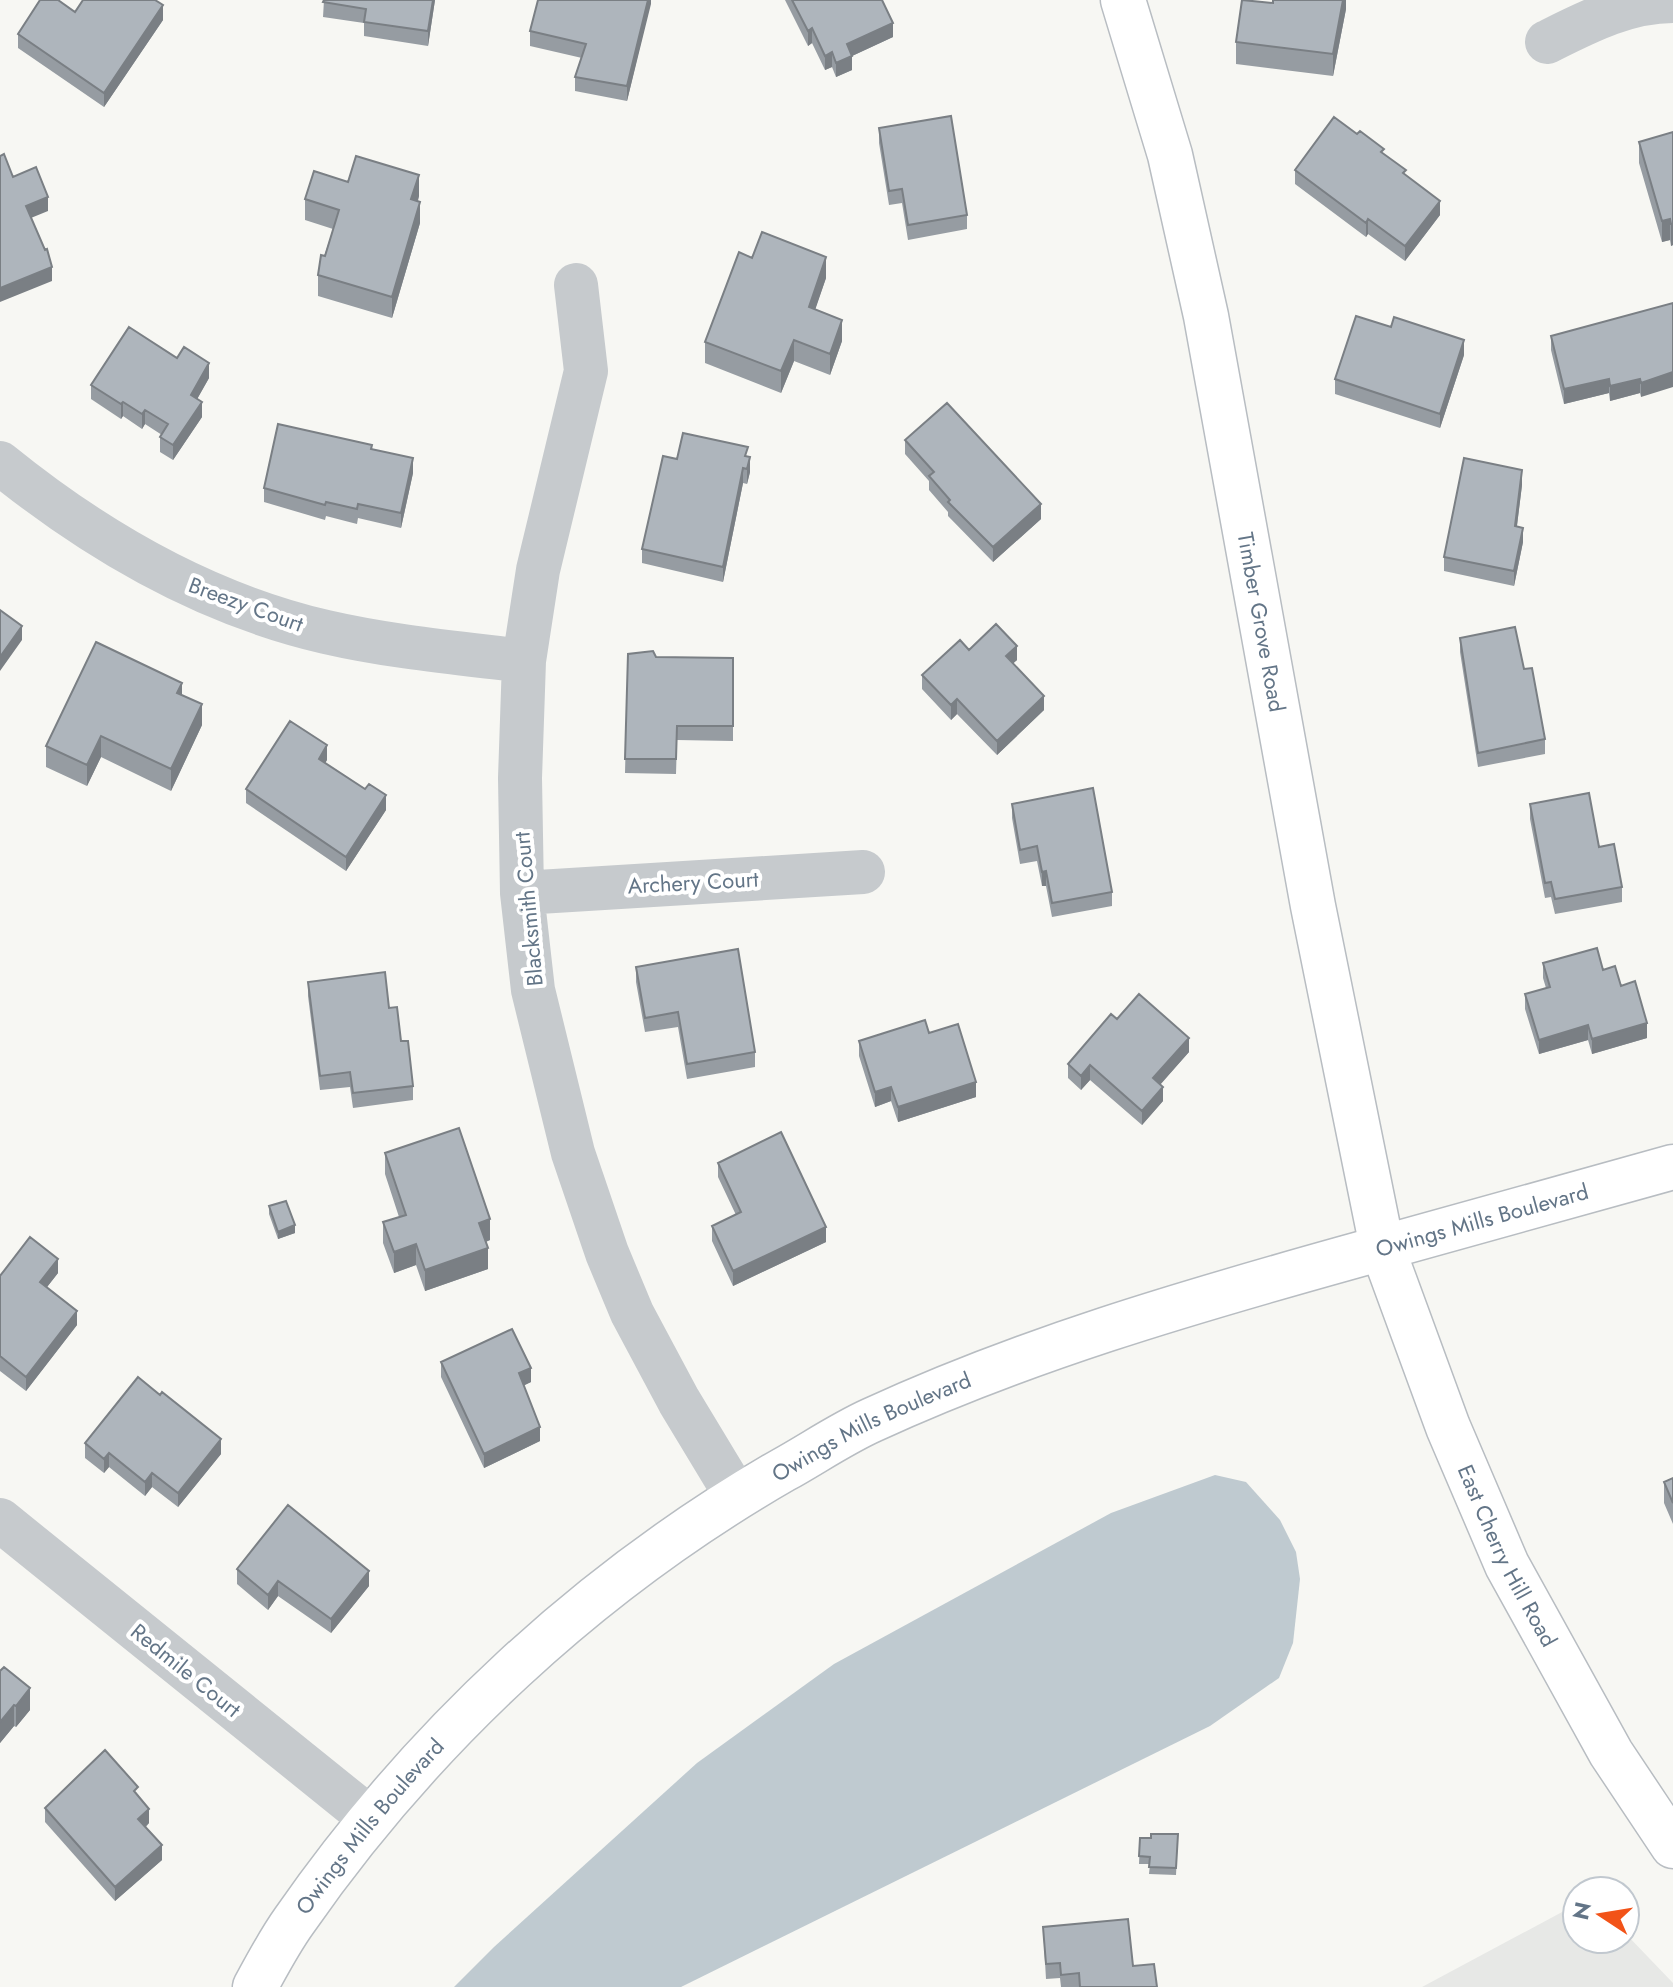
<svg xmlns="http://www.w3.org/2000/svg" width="1673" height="1987" font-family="Jost,sans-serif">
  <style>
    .built { fill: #e7e8e6 }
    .water { fill: #bfcad0 }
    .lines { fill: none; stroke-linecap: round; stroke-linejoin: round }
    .secondary-casing { stroke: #b8bdc2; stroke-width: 47 }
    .street { stroke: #c6cacd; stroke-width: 44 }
    .secondary { stroke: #fff; stroke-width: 44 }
    .wall { fill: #969ca2 }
    .shaded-wall { fill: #7a7f84 }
    .building { fill: #aeb5bc; stroke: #7a7f84; stroke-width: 2 }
    .labels { text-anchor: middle; stroke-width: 8; stroke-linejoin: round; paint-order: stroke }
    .street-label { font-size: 22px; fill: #637587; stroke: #fff }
  </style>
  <rect width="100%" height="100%" fill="#f7f7f3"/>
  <path class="built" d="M1577,1904V1939H1625V1933L1673,1983V1987H1422Z"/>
  <path class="water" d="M1215,1475L1246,1482L1280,1520L1296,1552L1300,1579L1293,1643L1279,1678L1210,1726L681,1987H454L494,1947L697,1763L834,1664L1111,1513Z"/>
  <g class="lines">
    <defs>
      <g id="secondary">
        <path id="s1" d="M1123,0L1170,155L1206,316L1313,906L1382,1247L1448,1427L1507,1565L1611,1753L1673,1846"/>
        <path id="s2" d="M255,1987C267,1965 279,1942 294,1921C421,1738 590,1581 783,1470C812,1454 841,1434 872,1420C1024,1350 1185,1303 1346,1258C1455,1227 1564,1197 1673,1167"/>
      </g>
    </defs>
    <use href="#secondary" class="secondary-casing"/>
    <path class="street" d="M1547,42C1587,22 1627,1 1673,1
      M576,285L586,371L538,570L524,661L520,778L522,893L533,990L573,1153L607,1253L632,1313L679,1401L737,1497
      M0,463C95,540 205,604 326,632C391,647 458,653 524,661
      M522,893L863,872
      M0,1520L371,1819"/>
    <use href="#secondary" class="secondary"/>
  </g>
  <path class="wall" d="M324,0H435L428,46L364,36V23L323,17Z
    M651,0L627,101L575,91V77L582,58L530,46V31Z
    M785,0H882L893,37L852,56V70L836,77L832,67L825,70L812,43L808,46Z
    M1346,0V9L1333,76L1236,64V42L1273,3Z
    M75,12L163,20L104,107L18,48V34Z
    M879,128L967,215V229L908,240L902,203L889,205L879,143Z
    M1673,132V245L1671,246L1670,240L1662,242L1639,163V142Z
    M1384,155L1406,175L1440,215L1405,261L1368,234L1366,237L1295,184V170Z
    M348,182L419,196L418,201L420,223L392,318L318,296V275L333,229L305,220V199Z
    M752,258L826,278L815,309L842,341L830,375L794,361L781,393L705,363V342Z
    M1673,303L1641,397L1640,393L1610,401L1609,393L1564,404L1551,350V336Z
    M1464,355L1440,428L1335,394V379Z
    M209,378L197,399L202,417L173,460L160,452V437L162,435L145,424L142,429L123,416L121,419L91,399V385Z
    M905,440L1041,519L993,562L948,516V512L929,490V481L905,454Z
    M372,449L413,473L401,528L358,518L357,524L326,516L325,520L264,502V488Z
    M748,457L750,472L747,484L743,483L723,582L642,563V549L677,459Z
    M1522,485L1517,526L1523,542L1514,586L1444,571V557Z
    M1460,638L1524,669L1545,739V754L1478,767L1460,652Z
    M969,650L1017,660L1013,663L1044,710L997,755L957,714L951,720L922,689V675Z
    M628,654L656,657L733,658V741L677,740L676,774L625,773Z
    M182,695L202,725L171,791L101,757L87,786L46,767V746Z
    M327,760L325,763L365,789L386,810L346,871L246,803V789Z
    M1012,804L1112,892V906L1052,917L1046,886H1042L1037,861L1020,864L1012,818Z
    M1530,804L1599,847L1622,887V902L1555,914L1551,897L1545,898L1530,819Z
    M1543,963L1603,970L1621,986L1647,1038L1592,1054L1588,1040L1539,1054L1525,1009V994L1546,988L1543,978Z
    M636,967L755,1052V1067L687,1079L678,1027L645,1032L636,982Z
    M308,982L389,1008L401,1041L413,1086V1100L353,1108L350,1087L320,1090L308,996Z
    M1117,1019L1189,1052L1160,1084L1163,1101L1142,1125L1090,1080L1081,1090L1068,1078V1064Z
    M929,1033L976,1097L898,1122L891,1101L875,1107L859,1056V1041Z
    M385,1153L490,1240L486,1242L488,1269L425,1291L416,1265L394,1273L383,1243V1222L399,1217L385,1174Z
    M718,1163L826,1242L733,1286L712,1241V1226L736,1215L718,1177Z
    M269,1206L295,1233L278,1239L269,1214Z
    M58,1273L47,1287L77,1325L26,1391L0,1371V1276Z
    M441,1362L531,1382L524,1385L540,1441L484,1468L441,1377Z
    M85,1443L221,1454L178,1507L152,1487L145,1496L109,1467L104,1473L85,1458Z
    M1673,1478V1524L1664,1503V1482Z
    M237,1569L369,1586L331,1633L278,1596L268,1610L237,1584Z
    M0,1671L30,1710L16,1727L14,1726L0,1743Z
    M138,1795L149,1823L146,1827L162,1860L115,1901L45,1822V1808Z
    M1178,1834L1176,1875L1149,1874L1150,1864H1139L1140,1838H1151Z
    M1043,1927L1133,1966L1157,1987H1061L1060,1978L1046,1979Z"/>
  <path class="shaded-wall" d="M433,0H435L428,46V31Z
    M648,0H651V4L627,101V86Z
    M1343,0H1346V9L1333,76V54Z
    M163,5V20L104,107V93Z
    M893,23V37L852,56V70L836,77V63L847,44Z
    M812,28V43L808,46V31Z
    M832,52V67L825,70V56Z
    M419,175V196L411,221V199Z
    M48,197V211L26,220V206Z
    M1440,201V215L1405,261V246Z
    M420,202V223L392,318V297Z
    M1368,219V234L1366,237V223Z
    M1670,219V240L1662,242V221Z
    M1671,224H1673V245L1671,246Z
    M826,257V278L809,328V307Z
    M52,267V281L0,302V288Z
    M842,320V341L830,375V354Z
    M794,340V361L781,393V371Z
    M1464,340V355L1440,428V414Z
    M209,363V378L191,410V395Z
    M1673,372V387L1641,397V383Z
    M1609,379V393L1564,404V389Z
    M1640,379V393L1610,401V386Z
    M123,402V416L121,419V404Z
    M202,402V417L173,460V445Z
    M145,410V424L142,429V414Z
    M750,457V472L747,484V469Z
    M413,458V473L401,528V513Z
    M743,468V483L723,582V567Z
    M1522,470V485L1515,541V526Z
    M1041,504V519L993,562V547Z
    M1523,528V542L1514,586V571Z
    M22,626V640L0,671V657Z
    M1017,646V660L1006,670V656Z
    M182,683V704L177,693Z
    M1044,696V710L997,755V741Z
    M957,699V714L951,720V705Z
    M202,704V725L171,791V769Z
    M101,736V757L87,786V765Z
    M327,745V760L319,773V759Z
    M386,795V810L346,871V857Z
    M1046,871V886H1042V872Z
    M1647,1023V1038L1592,1054V1039Z
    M1588,1025V1040L1539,1054V1040Z
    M1189,1038V1052L1153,1093V1078Z
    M1090,1065V1080L1081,1090V1076Z
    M976,1082V1097L898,1122V1107Z
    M891,1087V1101L875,1107V1092Z
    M1163,1087V1101L1142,1125V1111Z
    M490,1219V1240L479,1244V1223Z
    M295,1225V1233L278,1239V1232Z
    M826,1227V1242L733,1286V1271Z
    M416,1244V1265L394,1273V1252Z
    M488,1248V1269L425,1291V1270Z
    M58,1259V1273L40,1296V1282Z
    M77,1311V1325L26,1391V1377Z
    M531,1368V1382L519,1388V1373Z
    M540,1427V1441L484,1468V1454Z
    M221,1439V1454L178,1507V1493Z
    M109,1453V1467L104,1473V1459Z
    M152,1473V1487L145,1496V1482Z
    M369,1571V1586L331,1633V1619Z
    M278,1581V1596L268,1610V1595Z
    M30,1688V1710L16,1727V1706Z
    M14,1705V1726L0,1743V1722Z
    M149,1809V1823L138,1833V1819Z
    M162,1845V1860L115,1901V1887Z"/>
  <path class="building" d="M40,0H58L75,12L83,0H155L163,5L104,93L18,34Z
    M324,0H433L428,31L364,22L366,9L323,2Z
    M538,0H648L627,86L575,77L586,44L530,31Z
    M792,0H882L893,23L847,44L852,56L836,63L832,52L825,56L812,28L808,31Z
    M1242,0L1273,3V0H1343L1333,54L1236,42Z
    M951,116L967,215L908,225L902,189L889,191L879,128Z
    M1334,117L1357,134L1360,131L1384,149L1381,152L1406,170L1403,173L1440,201L1405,246L1368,219L1366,223L1295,170Z
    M1673,132V224H1671L1670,219L1662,221L1639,142Z
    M4,154L13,177L36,167L48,197L26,206L45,250L47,249L52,267L0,288V156Z
    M356,156L419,175L411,199L420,202L392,297L318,275L321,255L325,256L339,210L305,199L314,171L348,182Z
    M762,232L826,257L809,307L842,320L830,354L794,340L781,371L705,342L739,252L752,258Z
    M1673,303V372L1641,383L1640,379L1610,386L1609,379L1564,389L1551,336Z
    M1356,316L1391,327L1394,317L1464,340L1440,414L1335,379Z
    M129,327L177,358L184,347L209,363L191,395L202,402L173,445L160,437L168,424L145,410L142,414L123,402L121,404L91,385Z
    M947,403L1041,504L993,547L948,502L950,500L929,476L934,472L905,440Z
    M278,424L372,445L371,449L413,458L401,513L358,504L357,509L326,502L325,505L264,488Z
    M683,433L748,447L745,456L750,457L747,469L743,468L723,567L642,549L663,456L677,459Z
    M1464,458L1522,470L1515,526L1523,528L1514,571L1444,557Z
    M0,610L22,626L0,657Z
    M996,624L1017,646L1006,656L1044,696L997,741L957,699L951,705L922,675L960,640L969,650Z
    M1515,627L1524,669L1532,668L1545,739L1478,753L1460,638Z
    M96,642L182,683L177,693L202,704L171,769L101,736L87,765L46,746Z
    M653,651L656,657L733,658V726H677L676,759H625L628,654Z
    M290,721L327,745L319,759L365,789L369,784L386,795L346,857L246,789Z
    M1093,788L1112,892L1052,903L1046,871L1042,872L1037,846L1020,850L1012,804Z
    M1589,793L1599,847L1614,844L1622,887L1555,899L1551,882L1545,883L1530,804Z
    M1597,948L1603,970L1615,966L1621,986L1635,981L1647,1023L1592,1039L1588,1025L1539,1040L1525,994L1550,987L1543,963Z
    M738,949L755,1052L687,1064L678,1012L645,1018L636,967Z
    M385,972L389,1008L397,1007L401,1041H408L413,1086L353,1093L350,1072L320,1076L308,982Z
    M1139,994L1189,1038L1153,1078L1163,1087L1142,1111L1090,1065L1081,1076L1068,1064L1111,1014L1117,1019Z
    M925,1020L929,1033L958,1024L976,1082L898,1107L891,1087L875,1092L859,1041Z
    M459,1128L490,1219L479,1223L488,1248L425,1270L416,1244L394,1252L383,1222L406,1215L385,1153Z
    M781,1132L826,1227L733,1271L712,1226L741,1212L718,1163Z
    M286,1201L295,1225L278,1232L269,1206Z
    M30,1237L58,1259L40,1282L77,1311L26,1377L0,1356V1276Z
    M512,1329L531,1368L519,1373L540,1427L484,1454L441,1362Z
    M138,1377L160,1395L162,1392L221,1439L178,1493L152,1473L145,1482L109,1453L104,1459L85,1443Z
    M1673,1478V1503L1664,1482Z
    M288,1505L369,1571L331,1619L278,1581L268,1595L237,1569Z
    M4,1667L30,1688L16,1706L14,1705L0,1722V1671Z
    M105,1750L138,1787L134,1791L149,1809L138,1819L162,1845L115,1887L45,1808Z
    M1151,1834H1178L1176,1868L1149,1867L1150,1857L1139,1856L1140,1838H1151Z
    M1128,1919L1133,1966L1154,1964L1157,1987H1080L1079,1973L1061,1975L1060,1963L1046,1964L1043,1927Z"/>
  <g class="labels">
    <g class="street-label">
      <text transform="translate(246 604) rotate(20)" y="8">Breezy Court</text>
      <text dy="8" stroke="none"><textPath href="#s1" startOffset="638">Timber Grove Road</textPath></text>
      <text transform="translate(693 882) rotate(-3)" y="8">Archery Court</text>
      <text transform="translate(528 909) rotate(-95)" y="8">Blacksmith Court</text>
      <text dy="8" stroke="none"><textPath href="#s2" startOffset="1492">Owings Mills Boulevard</textPath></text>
      <text dy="8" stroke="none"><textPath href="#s2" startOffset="846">Owings Mills Boulevard</textPath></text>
      <text dy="8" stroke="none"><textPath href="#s1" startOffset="1608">East Cherry Hill Road</textPath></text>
      <text transform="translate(186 1670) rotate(39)" y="8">Redmile Court</text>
      <text dy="8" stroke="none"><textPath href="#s2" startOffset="198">Owings Mills Boulevard</textPath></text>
    </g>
  </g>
  <g transform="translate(1601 1915) rotate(282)"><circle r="38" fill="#ffffff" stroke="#c1c8cf" stroke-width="2"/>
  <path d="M0-6L14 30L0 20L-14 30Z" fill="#f25318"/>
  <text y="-12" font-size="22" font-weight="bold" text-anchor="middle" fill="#637587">N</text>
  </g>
</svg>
